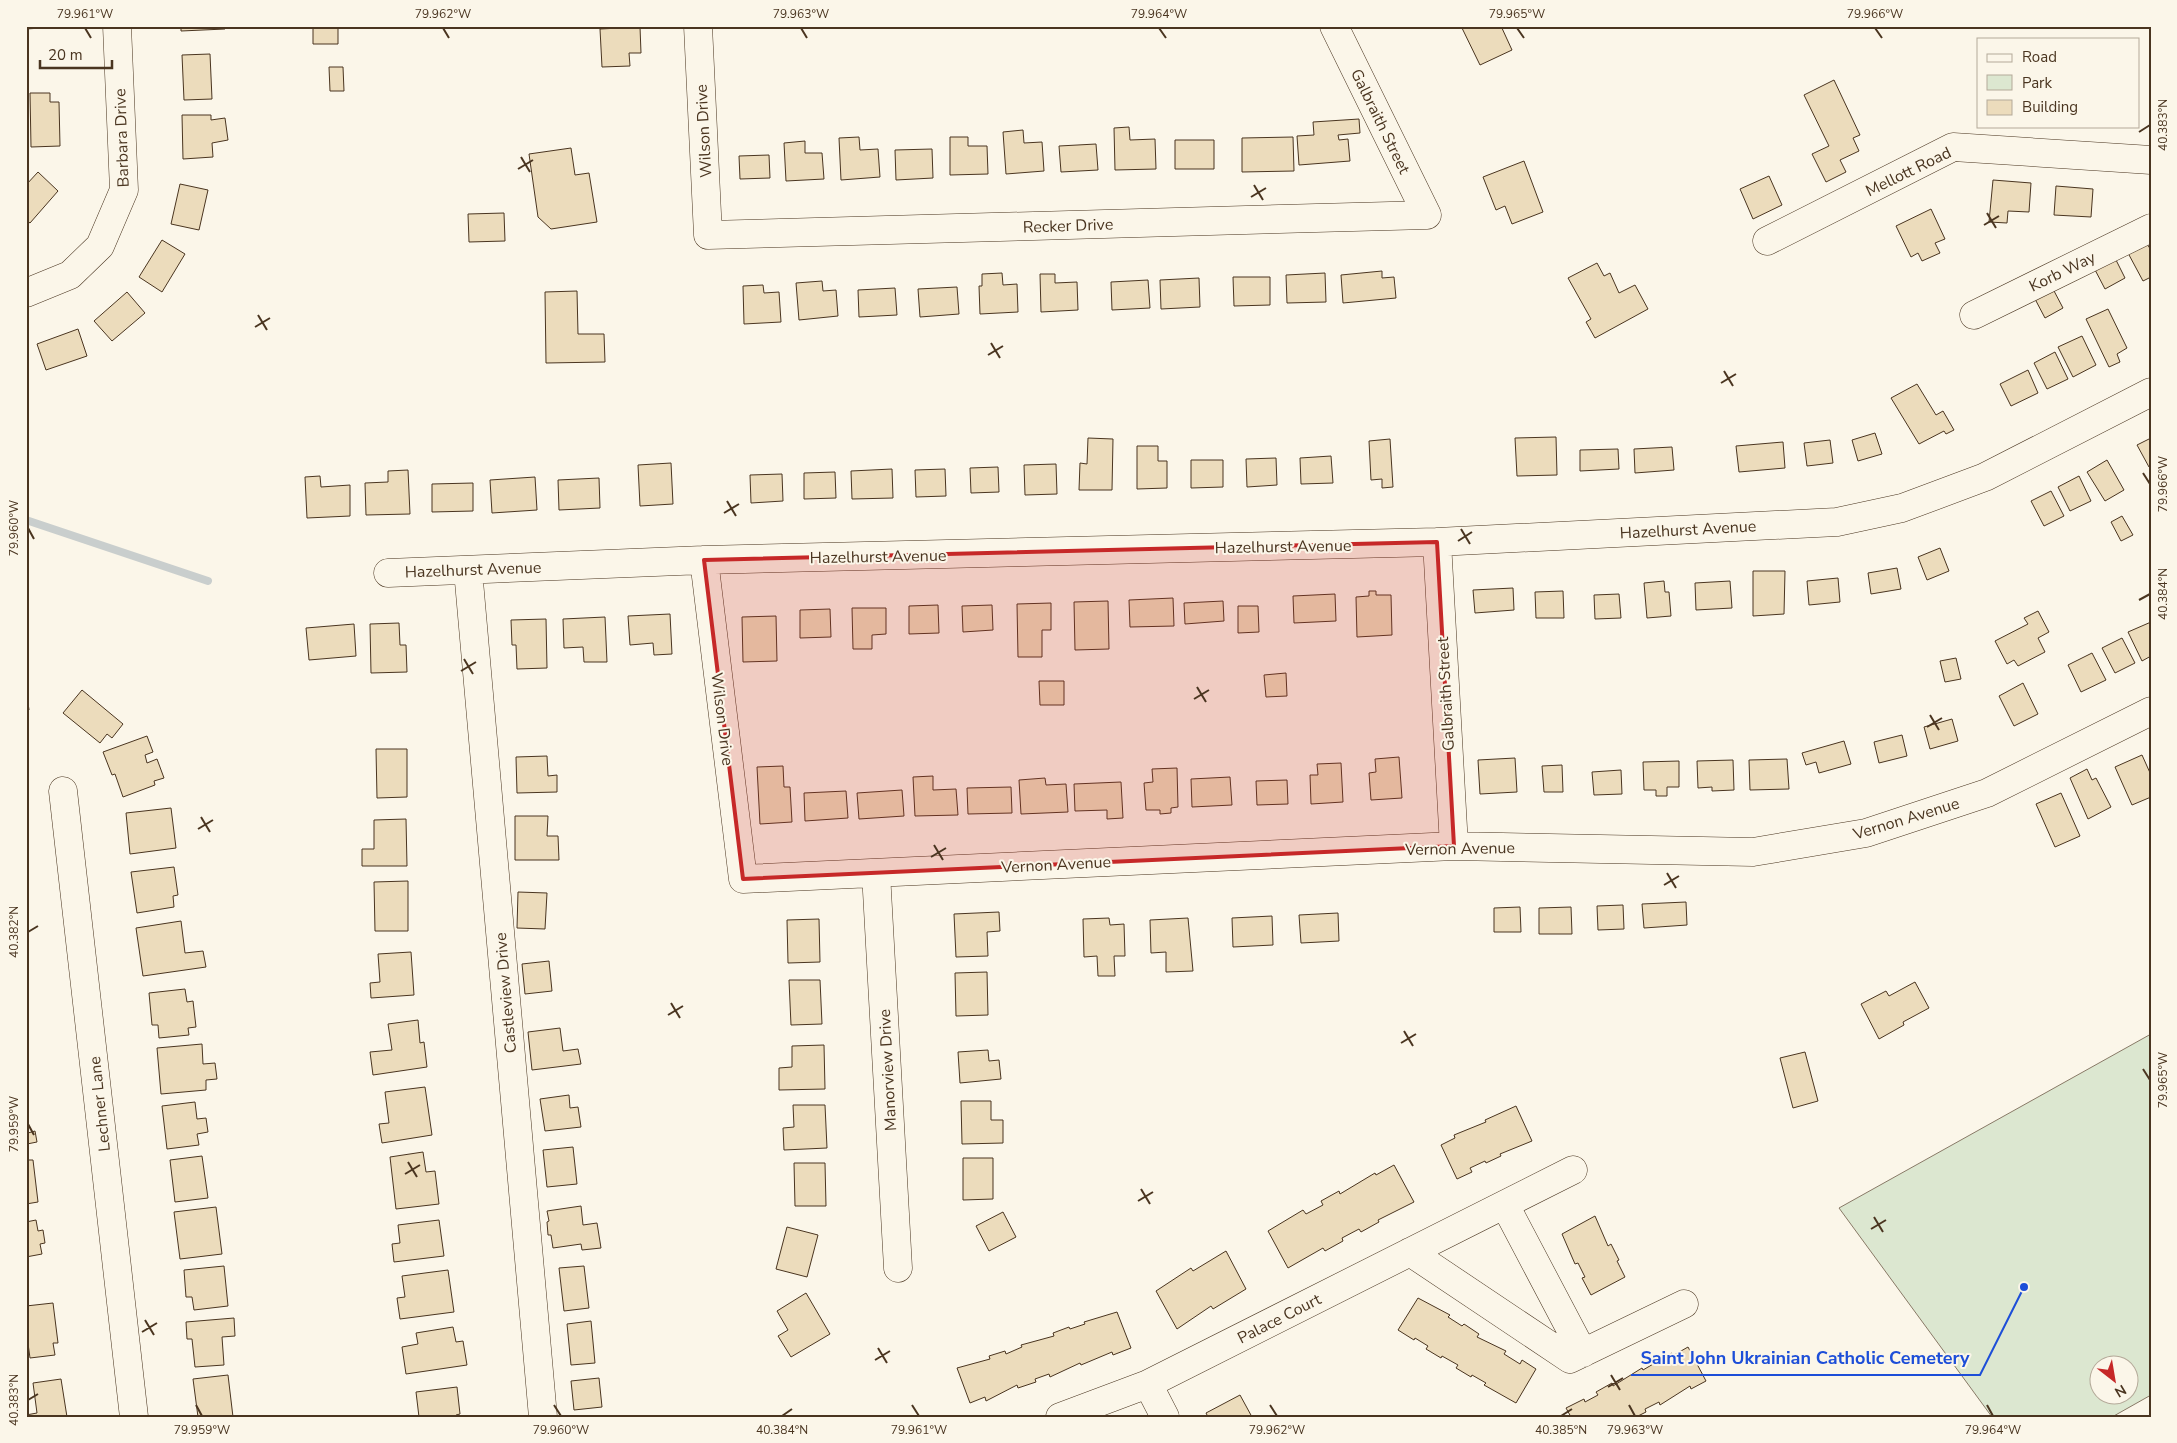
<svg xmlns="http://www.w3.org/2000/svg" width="2177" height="1443" font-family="'Nunito Sans',sans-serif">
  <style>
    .green { fill: #dce7d0; stroke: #887966; fill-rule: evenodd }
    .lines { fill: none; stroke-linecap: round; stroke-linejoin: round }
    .stream { stroke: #c9cecd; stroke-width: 8 }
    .building { fill: #ecdcbc; stroke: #4a3520 }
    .minor-casing { stroke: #4a3520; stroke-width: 29 }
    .minor { stroke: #fbf6e9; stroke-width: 28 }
    .marked { fill: #c62828; fill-opacity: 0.2; stroke: #c62828; stroke-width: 4; stroke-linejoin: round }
    .ticks { fill: none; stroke: #4a3520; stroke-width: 2 }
    .labels { text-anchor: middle; stroke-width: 4; stroke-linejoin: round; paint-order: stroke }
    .street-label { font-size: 16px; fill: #4a3520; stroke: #fbf6e9 }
    .leader { fill: none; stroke: #1d4ed8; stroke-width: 2 }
    .callout-dot { fill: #1d4ed8; stroke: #fbf6e9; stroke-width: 2 }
    .callout-label { font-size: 18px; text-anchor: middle; font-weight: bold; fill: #1d4ed8; stroke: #fbf6e9; stroke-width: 4; stroke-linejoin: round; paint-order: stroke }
    .neatline { fill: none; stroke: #4a3520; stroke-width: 2 }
    .ticks-label { font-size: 12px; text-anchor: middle; fill: #4a3520 }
  </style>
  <rect width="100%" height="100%" fill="#fbf6e9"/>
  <path class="green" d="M2151,1034V1395L2112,1417H1992L1839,1208ZM2100,1366H2130V1396H2100Z"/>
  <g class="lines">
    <path class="stream" d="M26,520L208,581"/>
  </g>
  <path class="building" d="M26,26H57V27L26,29Z
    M181,26H225V29L181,31Z
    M300,26H338V44H313V27Z
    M1461,26H1501L1512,50L1480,65Z
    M640,27L641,53H629L630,66L602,67L600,29Z
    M210,54L212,99L184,100L182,55Z
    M329,67H343L344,91H330Z
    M1834,80L1860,135L1853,138L1859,151L1840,160L1846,172L1826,182L1812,154L1829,146L1804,95Z
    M30,93H50V102H59L60,146L31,147Z
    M182,115H211V120L225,118L228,140L212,143L213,157L183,159Z
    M1359,119L1360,133L1338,135L1339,140L1348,139L1350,161L1299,165L1297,136L1314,135L1313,122Z
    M1129,127L1130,140L1155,139L1156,169L1115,170L1114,128Z
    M1023,130L1024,143L1042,142L1044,171L1006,174L1003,132Z
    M859,137L860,150L878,149L880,177L841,180L839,138Z
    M950,137H968V146H987L988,174L950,175Z
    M1293,137L1294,171L1242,172V138Z
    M1175,140H1214V169H1175Z
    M805,141V153H822L824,179L786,181L784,143Z
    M1096,144L1098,170L1061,172L1059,146Z
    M571,148L575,175L589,173L597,222L551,229L538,217L529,154Z
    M932,149L933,178L896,180L895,150Z
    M769,155L770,178L740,179L739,156Z
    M1524,161L1543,212L1512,224L1505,206L1496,210L1483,177Z
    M38,172L58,191L30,223L26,220V185Z
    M1769,176L1782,205L1753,219L1740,189Z
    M1993,180L2031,183L2029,212L2008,211L2007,223L1989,222Z
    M180,184L208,190L199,230L171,224Z
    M2056,186L2093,189L2091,217L2054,215Z
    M1931,209L1945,239L1935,243L1940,253L1922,261L1918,253L1911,257L1896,226Z
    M504,213L505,241L469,242L468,214Z
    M162,240L185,254L162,292L139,277Z
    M2147,244L2151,250V277L2143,281L2128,253Z
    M2114,256L2125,278L2105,289L2093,266Z
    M1597,263L1604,276L1610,273L1619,293L1635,285L1648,309L1595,338L1586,322L1591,319L1568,278Z
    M1382,271V278L1394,277L1396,298L1343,303L1341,275Z
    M1002,273L1003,285L1017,284L1018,312L980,314L979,286H982V274Z
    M1325,273L1326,302L1287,303L1286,275Z
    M1040,274H1055V283L1077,282L1078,310L1041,312Z
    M1233,277H1270V305L1234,306Z
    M1199,278L1200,307L1161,309L1160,280Z
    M1148,280L1150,308L1112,310L1111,282Z
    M822,281L823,291L836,290L838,316L799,320L796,283Z
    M763,285L764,293L779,292L781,322L744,324L743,286Z
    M957,287L959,314L920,317L918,289Z
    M895,288L897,315L859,317L858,290Z
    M2053,289L2063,308L2045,318L2035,299Z
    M577,291L578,334H604L605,362L546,363L545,292Z
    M127,292L145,313L112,341L94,321Z
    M2108,309L2127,348L2117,354L2120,362L2109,367L2086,319Z
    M78,329L87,356L46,370L37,344Z
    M2082,336L2096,365L2073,377L2058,347Z
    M2055,352L2068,379L2047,389L2034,363Z
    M2028,370L2038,393L2011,406L2000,384Z
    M1917,384L1936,415L1943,411L1954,430L1946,434L1944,431L1919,444L1891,398Z
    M1875,433L1882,454L1858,461L1852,440Z
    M1556,437L1557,475L1517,476L1515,438Z
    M1088,438L1113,439L1112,490H1079L1080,463L1087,464Z
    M2151,438V466L2149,467L2137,445Z
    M1390,439L1393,487L1382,488V479L1371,480L1369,441Z
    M1830,440L1833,463L1807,466L1804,443Z
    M1783,442L1785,468L1739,472L1736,446Z
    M1137,446H1158V461H1167V488L1137,489Z
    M1672,447L1674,470L1635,473L1634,449Z
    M1618,449L1619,469L1580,471V450Z
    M1331,456L1333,483L1301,484L1300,458Z
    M1276,458L1277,485L1247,487L1246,459Z
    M1191,460H1223V487L1191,488Z
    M2107,460L2124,490L2105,501L2087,472Z
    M671,463L673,504L640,506L638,465Z
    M1056,464L1057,494L1025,495L1024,465Z
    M998,467L999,492L971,493L970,468Z
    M892,469L893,498L852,499L851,471Z
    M945,469L946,496L916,497L915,470Z
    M408,470L410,514L366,515L365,483L388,482V471Z
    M835,472L836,498L804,499V473Z
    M782,474L783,501L751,503L750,475Z
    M320,476L321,487L350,485V516L307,518L305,477Z
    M2079,476L2091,501L2070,511L2058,487Z
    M535,477L537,510L492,513L490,480Z
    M599,478L600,508L559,510L558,480Z
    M473,483V511L432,512V484Z
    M2051,491L2064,516L2044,526L2031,501Z
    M2122,516L2133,535L2121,541L2111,522Z
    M1940,548L1949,571L1927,580L1918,557Z
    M1897,568L1901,589L1871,594L1868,573Z
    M1753,571H1785L1784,614L1753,616Z
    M1838,578L1840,602L1809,605L1807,581Z
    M1664,581L1665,592H1669L1671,616L1647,618L1644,583Z
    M1730,581L1732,608L1696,610L1695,583Z
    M1513,588L1514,610L1475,613L1473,590Z
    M1369,591H1376V595H1391L1392,635L1357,637L1356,597L1369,596Z
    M1563,591L1564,618H1536L1535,592Z
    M1335,594L1336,621L1294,623L1293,596Z
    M1619,594L1621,618L1595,619L1594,595Z
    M1173,598L1174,626L1130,627L1129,600Z
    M1108,601L1109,649L1075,650L1074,602Z
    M1223,601L1224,621L1185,624L1184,603Z
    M1051,603V630H1042V657H1018L1017,604Z
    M938,605L939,633L909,634V606Z
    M992,605L993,630L963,632L962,606Z
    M1238,606H1258L1259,632L1238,633Z
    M852,608H886V634L872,635V649H853Z
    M830,609L831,637L800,638V610Z
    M2038,611L2049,632L2038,638L2045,652L2018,666L2014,660L2007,664L1995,641L2028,624L2024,618Z
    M670,614L672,654L654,655L653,643L630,645L628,616Z
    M776,616L777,661L743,662L742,617Z
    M605,617L607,662H584L583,647L564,648L563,619Z
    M546,619L547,668L517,669L516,645H512L511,620Z
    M2151,622V656L2142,661L2128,632Z
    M399,623L400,645H406L407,672L371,673L370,624Z
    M354,624L356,656L309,660L306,628Z
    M2122,638L2135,663L2115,673L2102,648Z
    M2092,653L2106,680L2081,692L2068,665Z
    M1956,658L1961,679L1945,682L1940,661Z
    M1286,673L1287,696L1266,697L1264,675Z
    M1039,681H1064V705H1040Z
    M2023,683L2038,714L2014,726L1999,696Z
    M26,689L29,710H26Z
    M82,690L123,724L112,738L107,734L100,743L63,713Z
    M1952,719L1958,741L1930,749L1924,727Z
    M1902,735L1907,756L1879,763L1874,742Z
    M147,736L153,752L145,755L147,763L157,759L164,778L154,781L155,785L123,797L115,774L112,775L103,752Z
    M1844,741L1851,764L1819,773L1816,762L1806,765L1802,753Z
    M376,749H407V797L377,798Z
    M2142,755L2151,775V797L2132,805L2115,767Z
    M547,756L548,776L557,775V792L517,793L516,757Z
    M1399,757L1402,798L1371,800L1369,773L1376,772L1375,759Z
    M1515,758L1517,792L1480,794L1478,760Z
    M1787,759L1789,789L1750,790L1749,760Z
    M1733,760L1734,790L1712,791V787L1698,788L1697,761Z
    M1679,761V787H1667V796H1656V790H1644L1643,762Z
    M1341,763L1343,802L1311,804L1310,775H1318L1317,764Z
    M1562,765L1563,792H1544L1542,766Z
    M783,766L784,787H790L792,822L760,824L757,767Z
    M1177,768L1178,807L1171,808V813L1160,814V810H1146L1144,783L1153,782L1152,769Z
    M2087,769L2092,780L2096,778L2111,807L2088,819L2070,778Z
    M1621,770L1622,794L1594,795L1592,772Z
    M933,776V790L956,789L958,815L915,816L913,777Z
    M1230,777L1232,805L1192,807L1191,779Z
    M1045,778L1046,785L1066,784L1068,812L1021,814L1019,780Z
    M1287,780L1288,804L1257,805L1256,781Z
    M1121,782L1123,818L1107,819V810L1075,811L1074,784Z
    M1011,787L1012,813L968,814L967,788Z
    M902,790L904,816L859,819L857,793Z
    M846,791L848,818L805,821L804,793Z
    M2061,793L2080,836L2055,847L2036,804Z
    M171,808L176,848L130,854L126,813Z
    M515,816H548L547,836H558L559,860H515Z
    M406,819L407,866H362V849H374V820Z
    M174,867L178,895L173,896L174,907L137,913L131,872Z
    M408,881V931H375L374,882Z
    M518,892L547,893L545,929L517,928Z
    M1686,902L1687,925L1644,928L1642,904Z
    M1623,905L1624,929L1598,930L1597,906Z
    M1520,907L1521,932H1494V908Z
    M1571,907L1572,934H1539V908Z
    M999,912L1000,931L987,932L988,956L956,957L954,914Z
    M1338,913L1339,941L1301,943L1299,915Z
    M1272,916L1273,945L1233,947L1232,918Z
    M1109,918L1110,925L1124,924L1125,956H1114L1115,976H1098L1097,956L1084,957L1083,919Z
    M1188,918L1193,971L1166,972V952L1151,953L1150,920Z
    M819,919L820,962L788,963L787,920Z
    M181,921L185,953L203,951L206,967L143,976L136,928Z
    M411,952L414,995L371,998L370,983L380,982L378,954Z
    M549,961L552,991L525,994L522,964Z
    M987,972L988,1015L956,1016L955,973Z
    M789,980H820L822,1024L791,1025Z
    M1915,982L1929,1008L1903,1022L1904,1025L1879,1039L1861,1004L1886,991L1889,996Z
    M185,989L187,1002L193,1001L196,1027L188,1028L189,1035L159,1038L158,1025H152L149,993Z
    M418,1020L420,1043L424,1042L427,1067L373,1075L370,1052L392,1050L388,1024Z
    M560,1028L563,1051L578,1049L581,1064L532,1070L528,1032Z
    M202,1044L203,1064L215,1063L217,1079L206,1080V1090L161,1094L157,1048Z
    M824,1045L825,1089L779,1090V1068L792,1067V1046Z
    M988,1050L989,1061L999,1060L1001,1079L960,1083L958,1052Z
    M1805,1052L1818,1101L1793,1108L1780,1058Z
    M425,1087L432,1135L382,1143L379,1124L389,1123L385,1092Z
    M569,1095L570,1108L578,1107L581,1127L545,1131L540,1099Z
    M961,1101H991V1120H1003V1143L962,1144Z
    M195,1102L197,1119L206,1118L208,1132L197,1134L199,1145L167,1149L162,1106Z
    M793,1105H825L827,1148L784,1150L783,1128L794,1127Z
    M1516,1106L1532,1141L1500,1154L1501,1156L1486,1163L1485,1161L1470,1168L1472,1172L1457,1179L1441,1145L1455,1138L1454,1135L1486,1122L1485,1120Z
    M26,1122L28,1133L35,1131L37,1142L27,1144L28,1147H26Z
    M573,1147L577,1184L547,1187L543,1150Z
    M423,1152L426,1172L435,1171L439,1204L396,1209L390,1157Z
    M202,1156L208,1198L175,1202L170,1160Z
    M963,1158H993V1199L963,1200Z
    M26,1160H33L38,1202L26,1204Z
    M794,1163H825L826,1206H795Z
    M1394,1165L1414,1202L1378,1220L1379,1222L1361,1232L1359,1229L1342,1238L1343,1241L1325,1251L1323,1248L1288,1268L1268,1231L1303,1210L1306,1214L1323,1205L1321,1201L1339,1191L1340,1194L1375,1173L1376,1175Z
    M581,1206L583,1225L597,1223L601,1248L582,1250L581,1244L553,1248L551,1235H548L547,1222L549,1221L547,1211Z
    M216,1207L222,1254L180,1259L174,1212Z
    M1003,1212L1016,1237L989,1251L976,1226Z
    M1595,1216L1608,1246L1611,1244L1619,1260L1617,1261L1625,1277L1591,1295L1582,1278L1585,1277L1578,1263L1575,1264L1562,1234Z
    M36,1220L38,1231L43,1230L45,1243L40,1244L42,1254L26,1257V1222Z
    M439,1220L444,1256L394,1262L392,1244L400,1243L398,1225Z
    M787,1227L818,1235L807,1277L776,1269Z
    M1226,1251L1246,1289L1213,1309L1211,1306L1177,1329L1156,1291L1191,1268L1193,1271Z
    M224,1266L228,1306L194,1310L192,1297H186L184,1270Z
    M584,1266L589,1308L564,1311L559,1268Z
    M448,1270L454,1312L400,1319L397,1298L405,1297L402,1276Z
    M806,1293L830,1334L791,1357L778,1336L788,1330L777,1311Z
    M1418,1298L1450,1315L1448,1317L1462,1326L1464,1324L1479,1334L1477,1337L1506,1351L1504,1354L1520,1364L1522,1360L1536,1369L1516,1403L1484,1385L1486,1383L1472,1375L1471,1377L1456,1368L1458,1365L1442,1356L1441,1358L1426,1349L1428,1346L1415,1338L1414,1340L1398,1330Z
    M53,1303L58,1343H53L55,1355L30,1358L26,1329V1306Z
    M1117,1312L1131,1348L1113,1355L1112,1352L1081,1365L1080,1363L1050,1377L1049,1374L1035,1379L1036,1382L1018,1388L1017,1385L986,1401L985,1397L970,1403L957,1368L990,1359L989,1356L1005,1351L1006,1354L1022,1347L1021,1345L1054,1336L1053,1333L1069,1327L1070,1329L1085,1324L1084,1322Z
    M234,1318L235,1336L222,1337L224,1365L195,1367L192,1339H187L186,1322Z
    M591,1321L595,1363L571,1365L567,1324Z
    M453,1327L456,1342L463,1341L467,1365L406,1374L402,1347L418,1344L416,1333Z
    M1688,1347L1706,1381L1691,1389L1690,1386L1660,1405L1659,1402L1645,1409L1646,1412L1636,1417H1571L1566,1408L1584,1399L1585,1402L1598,1395L1596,1392L1612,1383L1613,1386L1642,1368L1643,1370L1672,1353L1674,1355Z
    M228,1375L233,1417H198L193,1379Z
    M599,1378L602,1407L574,1410L571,1381Z
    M61,1379L67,1417H26V1415L37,1413L33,1383Z
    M457,1387L460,1414L456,1415L457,1417H419L416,1392Z
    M1240,1395L1252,1417H1208L1206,1413Z"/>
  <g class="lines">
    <defs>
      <path id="minor" d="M698,26L708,235L1427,215L1334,26
        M1767,241L1953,147L2151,160
        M26,293L70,275L100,246L124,190L117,26
        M1974,315L2151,228
        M1437,542L1454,846
        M704,560L743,879L1454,846L1753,852L1866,833L1987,793L2151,711
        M468,570L543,1417
        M388,573L704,560L1437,542L1837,522L1902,508L1985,477L2151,392
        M63,791L134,1417
        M876,873L898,1268
        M1505,1205L1583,1353
        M1410,1252L1570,1359L1684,1304
        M1148,1384L1165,1417
        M1060,1417L1148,1384L1573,1170"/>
    </defs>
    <use href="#minor" class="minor-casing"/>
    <use href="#minor" class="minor"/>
  </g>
  <path class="marked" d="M1437,542L1454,846L743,879L704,560Z"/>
  <path class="ticks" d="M85,28L91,38M443,28L449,38M801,28L807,38M1159,28L1166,38M1517,28L1524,38M1875,28L1882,38M2139,132L2150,125M521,157L530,172M518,169L533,160M1254,185L1263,200M1251,197L1266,188M1987,213L1996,228M1984,225L1999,216M258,315L267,330M255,327L270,318M991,343L1000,358M988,355L1003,346M1724,371L1733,386M1721,383L1736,374M2143,473L2150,484M727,501L736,516M724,513L739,504M28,528L34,539M1461,529L1470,544M1458,541L1472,532M2139,600L2150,594M464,659L473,674M461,671L476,662M1197,687L1206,702M1194,699L1209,690M1930,715L1939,730M1927,727L1942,718M201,817L210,832M198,829L213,820M934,845L943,860M931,857L946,848M1667,873L1676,888M1664,885L1679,876M28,932L38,926M671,1003L680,1018M668,1015L683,1006M1404,1031L1413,1046M1401,1043L1416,1034M2143,1069L2150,1080M28,1124L34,1135M408,1162L417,1177M405,1174L420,1165M1141,1189L1150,1204M1138,1201L1153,1192M1874,1217L1883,1232M1871,1229L1886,1220M145,1320L154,1335M142,1332L157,1323M878,1348L887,1363M875,1360L890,1351M1611,1375L1620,1390M1608,1387L1623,1378M28,1400L38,1394M196,1405L202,1416M554,1405L561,1416M912,1405L919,1416M1270,1405L1277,1416M1629,1405L1635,1416M1987,1405L1993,1416M782,1416L792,1409M1561,1416L1572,1409"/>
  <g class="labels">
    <g class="street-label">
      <text transform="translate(1381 121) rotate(64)" y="6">Galbraith Street</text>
      <text transform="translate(703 131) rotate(-93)" y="6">Wilson Drive</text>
      <text transform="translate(121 138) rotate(-92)" y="6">Barbara Drive</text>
      <text transform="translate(1908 171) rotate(-26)" y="6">Mellott Road</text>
      <text transform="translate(1068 225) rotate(-2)" y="6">Recker Drive</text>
      <text transform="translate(2062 271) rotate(-26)" y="6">Korb Way</text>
      <text transform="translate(1688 529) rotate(-3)" y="6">Hazelhurst Avenue</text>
      <text transform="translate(1283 546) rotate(-1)" y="6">Hazelhurst Avenue</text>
      <text transform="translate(878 556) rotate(-1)" y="6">Hazelhurst Avenue</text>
      <text transform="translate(473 569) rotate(-2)" y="6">Hazelhurst Avenue</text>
      <text transform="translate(1445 694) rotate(-93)" y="6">Galbraith Street</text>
      <text transform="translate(723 719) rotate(83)" y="6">Wilson Drive</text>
      <text transform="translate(1906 818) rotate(-17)" y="6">Vernon Avenue</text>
      <text transform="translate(1460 848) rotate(-1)" y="6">Vernon Avenue</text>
      <text transform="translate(1056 864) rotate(-3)" y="6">Vernon Avenue</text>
      <text transform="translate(505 993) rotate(-95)" y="6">Castleview Drive</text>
      <text transform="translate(887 1070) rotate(-93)" y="6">Manorview Drive</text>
      <text transform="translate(99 1104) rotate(-96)" y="6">Lechner Lane</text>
      <text transform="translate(1279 1318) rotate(-27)" y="6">Palace Court</text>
    </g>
  </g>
  <path class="leader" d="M2024 1287L1980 1375H1631"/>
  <circle class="callout-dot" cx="2024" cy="1287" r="5"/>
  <g class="callout-label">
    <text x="1805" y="1364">Saint John Ukrainian Catholic Cemetery</text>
  </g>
  <rect width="2177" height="1443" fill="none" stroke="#fbf6e9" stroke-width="55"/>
  <rect x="1977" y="38" width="162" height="90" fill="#fbf6e9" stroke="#b4a999"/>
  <rect x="1987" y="54" width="25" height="8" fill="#fbf6e9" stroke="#b4a999"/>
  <text x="2022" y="62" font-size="15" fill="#4a3520">Road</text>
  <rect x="1987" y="75" width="25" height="15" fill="#dce7d0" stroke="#b4a999"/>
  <text x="2022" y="88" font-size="15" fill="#4a3520">Park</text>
  <rect x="1987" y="100" width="25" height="15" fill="#ecdcbc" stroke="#b4a999"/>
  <text x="2022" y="112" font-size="15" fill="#4a3520">Building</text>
  <g transform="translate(2114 1380) rotate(149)"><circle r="24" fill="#fbf6e9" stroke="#b4a999"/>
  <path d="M0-4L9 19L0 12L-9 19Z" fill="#c62828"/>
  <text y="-8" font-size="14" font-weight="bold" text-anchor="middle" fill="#4a3520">N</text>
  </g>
  <path d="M40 60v8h72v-8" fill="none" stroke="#4a3520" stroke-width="2.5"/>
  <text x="48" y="60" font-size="15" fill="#4a3520" stroke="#fbf6e9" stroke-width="4" paint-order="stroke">20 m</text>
  <rect x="28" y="28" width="2122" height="1388" class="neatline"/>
  <g class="ticks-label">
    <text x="85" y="18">79.961°W</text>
    <text x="443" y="18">79.962°W</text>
    <text x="801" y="18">79.963°W</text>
    <text x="1159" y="18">79.964°W</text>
    <text x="1517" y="18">79.965°W</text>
    <text x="1875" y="18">79.966°W</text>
    <text transform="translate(2163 125) rotate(-90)" y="4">40.383°N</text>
    <text transform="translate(2163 484) rotate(-90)" y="4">79.966°W</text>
    <text transform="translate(14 528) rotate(-90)" y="4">79.960°W</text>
    <text transform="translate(2163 594) rotate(-90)" y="4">40.384°N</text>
    <text transform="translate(14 932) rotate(-90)" y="4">40.382°N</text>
    <text transform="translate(2163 1080) rotate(-90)" y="4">79.965°W</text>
    <text transform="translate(14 1124) rotate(-90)" y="4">79.959°W</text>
    <text transform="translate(14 1400) rotate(-90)" y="4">40.383°N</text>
    <text x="202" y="1434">79.959°W</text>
    <text x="561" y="1434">79.960°W</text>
    <text x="782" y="1434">40.384°N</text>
    <text x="919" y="1434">79.961°W</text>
    <text x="1277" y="1434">79.962°W</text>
    <text x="1561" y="1434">40.385°N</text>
    <text x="1635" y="1434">79.963°W</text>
    <text x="1993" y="1434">79.964°W</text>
  </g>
</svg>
